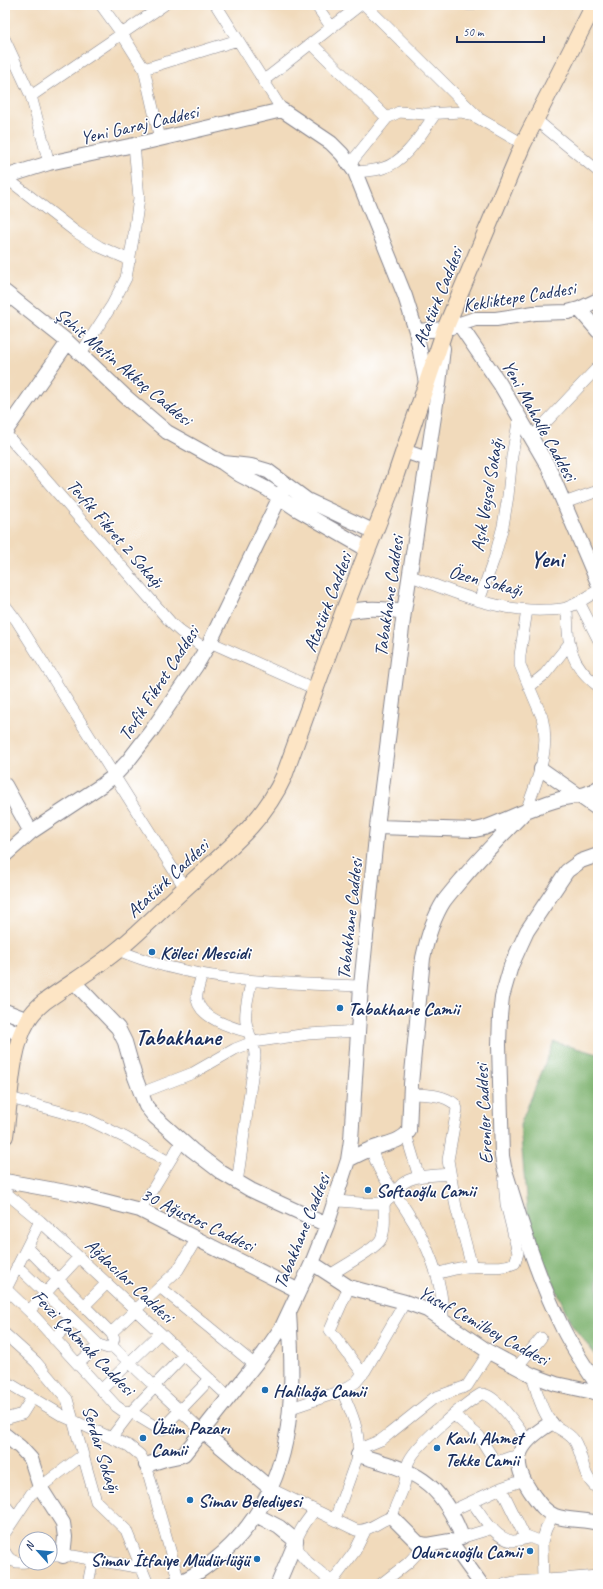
<svg xmlns="http://www.w3.org/2000/svg" width="603" height="1589" font-family="Caveat,sans-serif">
  <style>
    .forest { fill: #7bb16d; stroke: #4b7066 }
    .lines { fill: none; stroke-linecap: round; stroke-linejoin: round }
    .minor-casing { stroke: #86848c; stroke-width: 12 }
    .tertiary-casing { stroke: #86848c; stroke-width: 16 }
    .secondary-casing { stroke: #86848c; stroke-width: 18 }
    .minor { stroke: #fff; stroke-width: 11 }
    .tertiary { stroke: #fff; stroke-width: 14 }
    .secondary { stroke: #fde5c5; stroke-width: 16 }
    .poi-dot { fill: #1f6fb2; stroke: #fff; stroke-width: 1.5 }
    .labels { text-anchor: middle; stroke-width: 3; stroke-linejoin: round; paint-order: stroke }
    .street-label { font-size: 19px; fill: #1b2f5e; stroke: #fff }
    .poi-label { font-size: 19px; font-weight: bold; fill: #1b2f5e; stroke: #fff; text-anchor: start }
    .district-label { font-size: 23px; font-weight: bold; fill: #1b2f5e; stroke: #fff }
  </style>
  <rect width="100%" height="100%" fill="#fff"/>
  <filter id="ink" filterUnits="userSpaceOnUse"><feTurbulence type="fractalNoise" baseFrequency=".025" numOctaves="2"/><feDisplacementMap in="SourceGraphic" scale="8" xChannelSelector="R" yChannelSelector="G"/><feConvolveMatrix kernelMatrix="1 2 1 2 8 2 1 2 1" color-interpolation-filters="sRGB"/></filter>
  <filter id="wash" filterUnits="userSpaceOnUse"><feTurbulence type="fractalNoise" baseFrequency=".012" numOctaves="4" result="noise"/><feDisplacementMap in="SourceGraphic" scale="16" xChannelSelector="R" yChannelSelector="G"/><feGaussianBlur stdDeviation="0.9" result="paint"/><feColorMatrix in="noise" values="0 0 0 0 0 0 0 0 0 0 0 0 0 0 0 0 0 1.4 0 .05"/><feComposite in="paint" operator="in"/></filter>
  <g filter="url(#wash)">
    <rect width="100%" height="100%" fill="#f1dabb"/>
    <path class="forest" d="M554,1042L598,1054V1358L571,1324L528,1222L520,1125Z"/>
  </g>
  <g filter="url(#ink)">
    <g class="lines">
      <defs>
        <path id="minor" d="M101,5L122,34L144,69L160,139
          M216,5L282,110
          M316,5L332,28
          M365,5L477,116
          M469,5H471
          M5,40L31,96L49,163
          M312,44L387,118
          M144,69L238,40
          M263,81L360,5
          M31,96L164,5
          M535,119L598,171
          M350,164L387,118L399,112L425,114L461,112L469,114L478,118L523,144
          M355,172C365,171 374,171 383,168C407,161 422,132 436,113
          M5,177L76,232L100,247L130,260
          M81,353L112,305L126,278L134,234L139,198L134,145
          M5,433L172,624L181,632L206,649
          M531,438L598,367
          M564,503L598,491
          M409,575C452,592 498,612 545,610C552,610 559,610 566,608C578,604 588,597 598,590
          M479,601L495,556L503,526L508,496L512,456L519,417
          M579,602L598,639
          M5,605L17,621L185,888
          M567,608C568,643 568,663 598,686
          M210,642L315,689
          M529,687L545,674L569,644
          M526,811C537,780 551,750 542,717L520,665V655L527,610
          M118,950C195,983 279,983 361,986
          M202,975C200,982 196,992 197,1000C201,1019 233,1028 249,1032
          M141,1093L193,1073L235,1049L253,1042L308,1034L358,1031
          M411,1094C427,1095 442,1094 455,1104L457,1109L448,1160L456,1207L472,1267
          M10,1098L87,1119L126,1138L169,1162
          M406,1134L419,1177
          M371,1149C375,1159 378,1169 384,1177C391,1189 399,1199 406,1210C427,1242 444,1282 443,1320
          M237,1183L255,1056C255,1044 248,1034 246,1022C244,1009 249,995 251,982
          M5,1192L40,1221L229,1397
          M336,1201C348,1201 374,1206 385,1202C393,1198 396,1190 402,1184C414,1174 435,1176 449,1174
          M140,1210L182,1141
          M27,1248L111,1333L114,1338L112,1346
          M17,1266L99,1345L108,1348L112,1346
          M436,1274C446,1271 456,1268 467,1267C483,1265 500,1270 515,1263L518,1253L506,1204L504,1180
          M330,1275C340,1268 376,1249 381,1239C386,1229 384,1213 384,1202
          M160,1287L255,1365
          M349,1287L330,1330L363,1374
          M5,1288L33,1315L116,1406L123,1411L131,1412L161,1430L210,1379
          M6,1289L40,1221
          M84,1306L107,1283
          M29,1311L79,1257
          M111,1333L178,1270L197,1238
          M5,1334L36,1362L67,1399L96,1501L126,1530L148,1584
          M54,1339L73,1320
          M112,1346L149,1381
          M78,1364L99,1345
          M517,1367L541,1338
          M532,1375C535,1387 543,1415 552,1423C559,1430 568,1432 574,1440C585,1457 580,1475 598,1489
          M5,1381L63,1416L129,1446L140,1455L146,1465L179,1582
          M158,1382L184,1355
          M157,1389L202,1431
          M101,1390L160,1333
          M291,1408L342,1391L356,1382L365,1371L405,1302
          M454,1415L479,1436L494,1460L497,1462L511,1457H518
          M5,1419L22,1414L32,1398
          M111,1438L131,1412L152,1390
          M359,1449L381,1440L389,1434L434,1398L467,1386L489,1352
          M501,1488L524,1480
          M271,1489L356,1530C369,1532 380,1520 392,1517C395,1505 401,1496 404,1485C407,1477 405,1469 409,1461C417,1444 464,1404 481,1394C496,1393 519,1429 528,1441
          M472,1502C482,1515 494,1538 512,1541C517,1541 523,1539 528,1538
          M5,1505L15,1518
          M315,1510C299,1531 286,1545 311,1565C319,1571 327,1577 333,1584
          M451,1511L501,1488L524,1535L542,1542
          M335,1519L358,1455C361,1433 351,1411 342,1391
          M5,1533L31,1494L83,1455
          M454,1540L493,1528
          M5,1552C10,1562 16,1563 26,1562
          M50,1556H73L142,1568
          M543,1580L542,1542L546,1529L553,1515
          M332,1582L355,1551L366,1529
          M88,1584L93,1559
          M381,1584L408,1563L425,1545
          M505,1584L514,1582L561,1579L598,1576"/>
        <path id="tertiary" d="M5,177L49,163L134,145L282,110L331,143L342,154L355,172L405,296L416,331L426,383
          M5,292L68,342L126,397L167,432L223,463L240,475L267,489L295,508L368,550
          M579,309L598,331
          M459,324L500,384L549,468L598,583
          M416,331L445,329L475,319H496L534,313L568,312L579,309L598,300
          M5,432L68,342
          M404,451L427,459
          M224,463L251,466L268,471L307,500L375,532
          M343,613C367,607 380,608 404,612
          M541,769L598,809
          M5,785L31,832
          M377,827L475,830L484,828C508,819 532,807 557,800C573,795 583,798 598,788
          M5,855L31,832L102,785L114,776L128,761L152,730L196,666L210,642L286,484
          M598,855L581,861L567,871L527,931L511,966L502,997L500,1016L499,1045L502,1156L504,1167C521,1222 537,1277 563,1329C573,1349 586,1368 598,1386
          M73,981L118,1028L125,1042L135,1077L146,1106L155,1117L192,1150L222,1173L251,1190L327,1225
          M5,1011L28,1020
          M5,1027L21,1035
          M348,1160C357,1155 367,1150 377,1147C388,1143 402,1141 409,1131L411,1084L423,958C427,939 433,918 444,901C450,893 457,885 463,878C483,854 504,833 526,811
          M5,1181L77,1194L140,1210L299,1291
          M312,1263L349,1287L405,1302L427,1310L489,1352L532,1375L556,1384L598,1393
          M551,1423C517,1444 508,1460 533,1495C539,1503 545,1512 555,1516C568,1521 584,1519 598,1523
          M202,1431L271,1489
          M5,1435L20,1447L31,1459L40,1487L63,1523L65,1537L63,1556
          M358,1455C413,1471 440,1478 462,1537
          M146,1465L165,1459L179,1456L184,1454L264,1353L282,1327L312,1263L327,1225L348,1160L351,1140L361,986L377,827L404,612L439,384L443,348
          M256,1515L279,1527L296,1541L278,1584
          M392,1517L418,1543L427,1545L450,1541L481,1584
          M173,1584C192,1579 209,1565 224,1552C295,1487 295,1402 289,1313"/>
        <path id="secondary" d="M5,1136C10,1102 10,1049 28,1020C32,1013 38,1007 44,1002C69,984 96,968 119,949C145,928 168,903 193,881C229,848 264,821 284,776L343,613L389,495L445,329L523,144L594,5"/>
      </defs>
      <use href="#minor" class="minor-casing"/>
      <use href="#tertiary" class="tertiary-casing"/>
      <use href="#secondary" class="secondary-casing"/>
      <use href="#minor" class="minor"/>
      <use href="#tertiary" class="tertiary"/>
      <use href="#secondary" class="secondary"/>
    </g>
  </g>
  <g class="poi-dot">
    <circle cx="152" cy="952" r="4"/>
    <circle cx="340" cy="1008" r="4"/>
    <circle cx="368" cy="1190" r="4"/>
    <circle cx="265" cy="1390" r="4"/>
    <circle cx="143" cy="1438" r="4"/>
    <circle cx="437" cy="1448" r="4"/>
    <circle cx="190" cy="1500" r="4"/>
    <circle cx="530" cy="1551" r="4"/>
    <circle cx="257" cy="1559" r="4"/>
  </g>
  <g class="labels">
    <g class="street-label">
      <text transform="translate(139 124) rotate(-13)" y="7">Yeni Garaj Caddesi</text>
      <text transform="translate(519 296) rotate(-9)" y="7">Kekliktepe Caddesi</text>
      <text transform="translate(437 297) rotate(-68)" y="7">Atatürk Caddesi</text>
      <text transform="translate(124 366) rotate(40)" y="7">Şehit Metin Akkoç Caddesi</text>
      <text transform="translate(540 420) rotate(61)" y="7">Yeni Mahalle Caddesi</text>
      <text transform="translate(486 495) rotate(-80)" y="7">Aşık Veysel Sokağı</text>
      <text transform="translate(116 533) rotate(49)" y="7">Tevfik Fikret 2 Sokağı</text>
      <text transform="translate(486 580) rotate(15)" y="7">Özen Sokağı</text>
      <text transform="translate(388 596) rotate(-82)" y="7">Tabakhane Caddesi</text>
      <text transform="translate(327 602) rotate(-69)" y="7">Atatürk Caddesi</text>
      <text transform="translate(158 683) rotate(-57)" y="7">Tevfik Fikret Caddesi</text>
      <text transform="translate(167 878) rotate(-43)" y="7">Atatürk Caddesi</text>
      <text transform="translate(349 919) rotate(-84)" y="7">Tabakhane Caddesi</text>
      <text transform="translate(483 1114) rotate(-93)" y="7">Erenler Caddesi</text>
      <text transform="translate(198 1219) rotate(26)" y="7">30 Ağustos Caddesi</text>
      <text transform="translate(301 1231) rotate(-68)" y="7">Tabakhane Caddesi</text>
      <text transform="translate(130 1280) rotate(43)" y="7">Ağdacılar Caddesi</text>
      <text transform="translate(484 1325) rotate(29)" y="7">Yusuf Cemilbey Caddesi</text>
      <text transform="translate(84 1342) rotate(46)" y="7">Fevzi Çakmak Caddesi</text>
      <text transform="translate(102 1449) rotate(73)" y="7">Serdar Sokağı</text>
    </g>
    <g class="poi-label">
      <text x="160" y="959">Köleci Mescidi</text>
      <text x="348" y="1015">Tabakhane Camii</text>
      <text x="376" y="1197">Softaoğlu Camii</text>
      <text x="273" y="1397">Halilağa Camii</text>
      <text x="151" y="1434">Üzüm Pazarı<tspan x="151" dy="22">Camii</tspan></text>
      <text x="445" y="1444">Kavlı Ahmet<tspan x="445" dy="22">Tekke Camii</tspan></text>
      <text x="198" y="1507">Simav Belediyesi</text>
      <text x="522" y="1558" text-anchor="end">Oduncuoğlu Camii</text>
      <text x="249" y="1566" text-anchor="end">Simav İtfaiye Müdürlüğü</text>
    </g>
    <g class="district-label">
      <text x="547" y="567">Yeni</text>
      <text x="178" y="1045">Tabakhane</text>
    </g>
  </g>
  <rect width="603" height="1589" fill="none" stroke="#fff" stroke-width="20"/>
  <g transform="translate(38 1551) rotate(297)"><circle r="19" fill="#ffffff" stroke="#a4acbf"/>
  <path d="M0-3L7 15L0 10L-7 15Z" fill="#1f6fb2"/>
  <text y="-6" font-size="11" font-weight="bold" text-anchor="middle" fill="#1b2f5e">N</text>
  </g>
  <path d="M457 36v6h87v-6" fill="none" stroke="#1b2f5e" stroke-width="2"/>
  <text x="463" y="36" font-size="12" fill="#1b2f5e" stroke="#ffffff" stroke-width="3" paint-order="stroke">50 m</text>
</svg>
